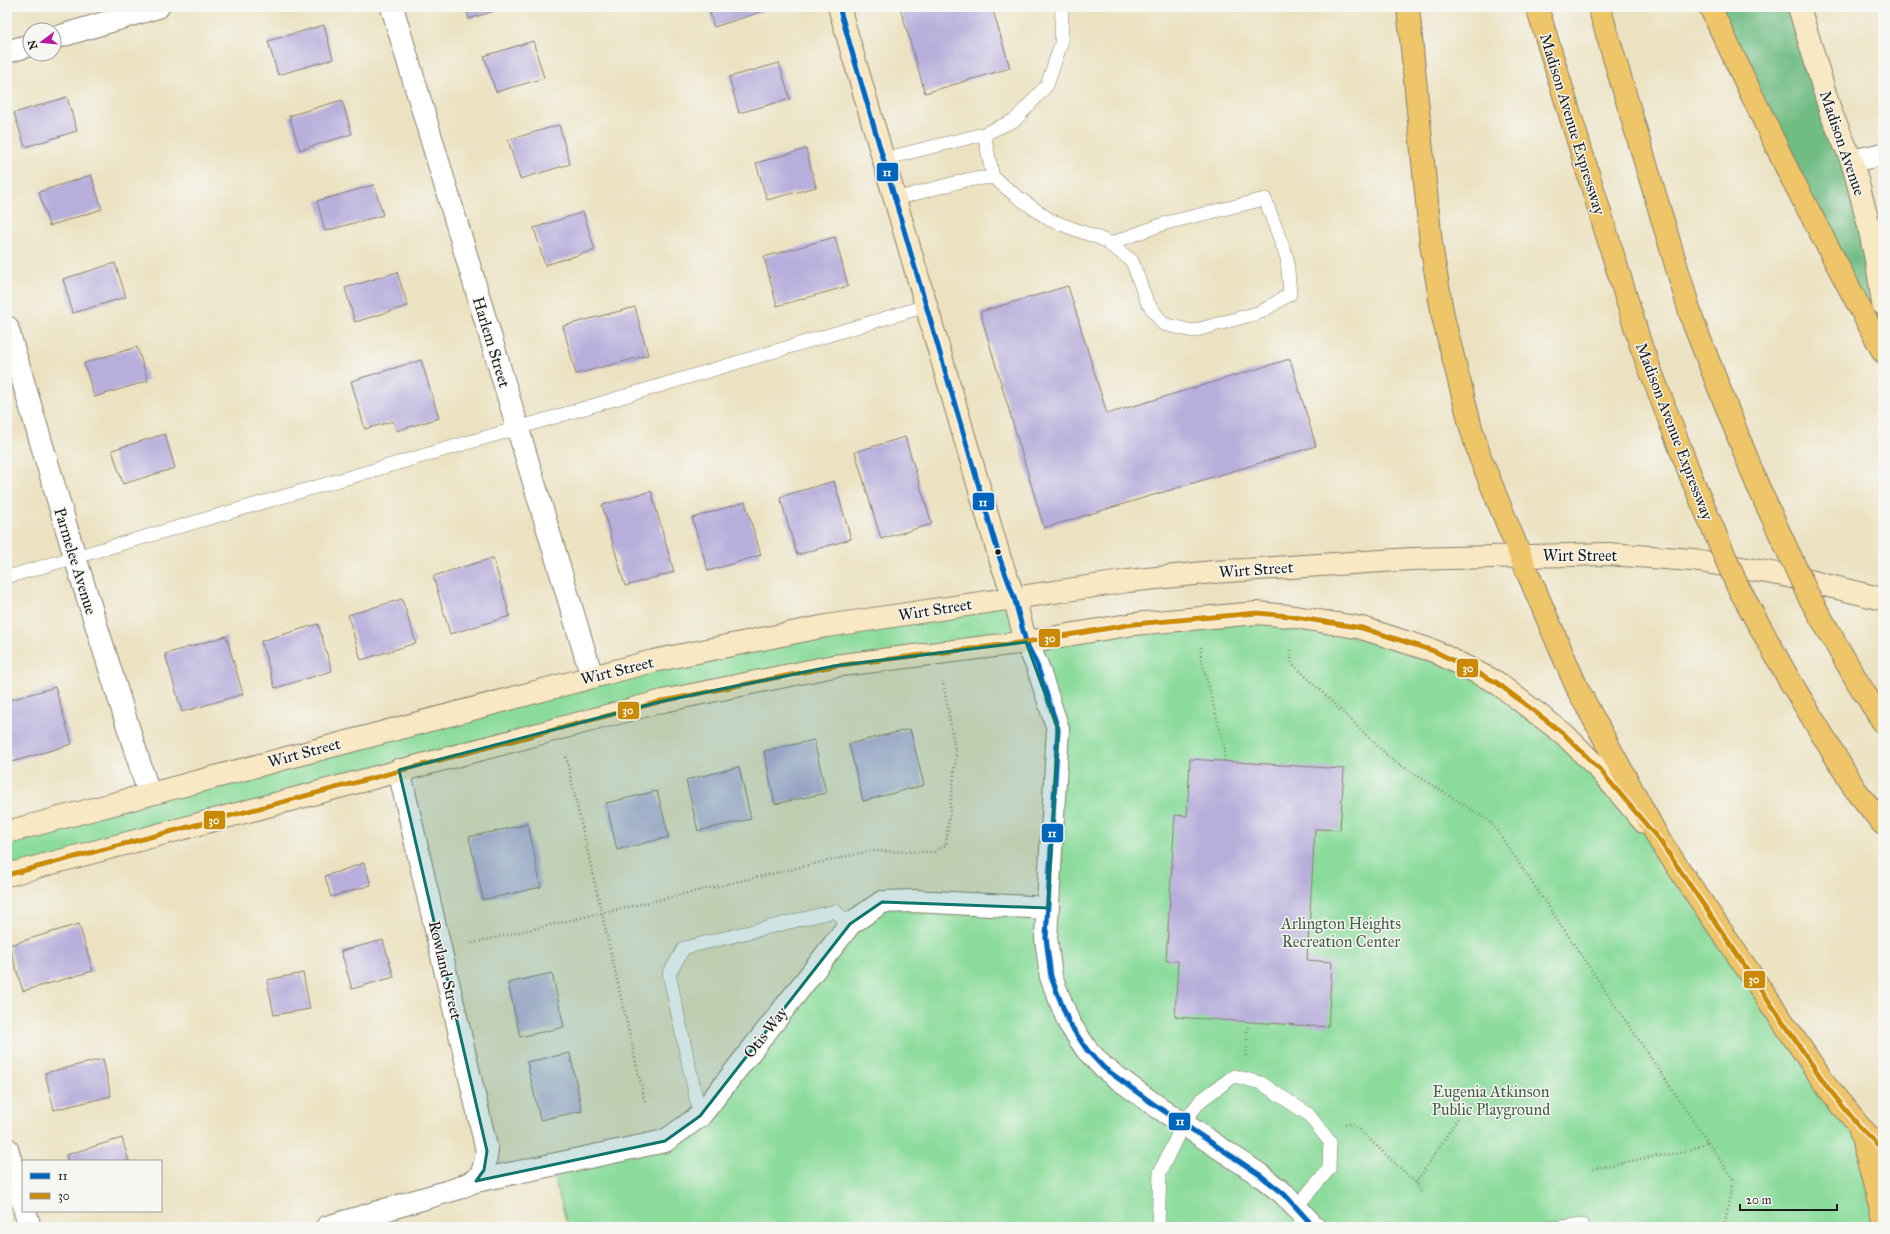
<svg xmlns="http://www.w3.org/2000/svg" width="1890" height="1234" font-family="'IM FELL Great Primer',serif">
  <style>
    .green { fill: #8bdc9b; stroke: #547c5c }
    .forest { fill: #70bc83; stroke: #466c50 }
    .building { fill: #b8aedb }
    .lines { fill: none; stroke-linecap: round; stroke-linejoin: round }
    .lane-casing { stroke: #847f6e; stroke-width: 14 }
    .street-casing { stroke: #847f6e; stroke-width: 24 }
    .secondary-casing { stroke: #847f6e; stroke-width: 24 }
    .primary-casing { stroke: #847f6e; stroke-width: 24 }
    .highway-casing { stroke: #847f6e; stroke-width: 24 }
    .path { stroke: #847f6e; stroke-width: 2.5; stroke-dasharray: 1 3; stroke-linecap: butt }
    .lane { stroke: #fff; stroke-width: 13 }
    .street { stroke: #fff; stroke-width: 22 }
    .secondary { stroke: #f8e8c3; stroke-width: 22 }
    .primary { stroke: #eec569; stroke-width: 22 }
    .highway { stroke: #eec569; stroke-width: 22 }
    .highway-bridge-casing { stroke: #847f6e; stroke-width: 24; stroke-linecap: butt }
    .highway-bridge { stroke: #eec569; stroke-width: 22 }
    .bus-1-casing { stroke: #f6f6f2; stroke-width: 8 }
    .bus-2-casing { stroke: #f6f6f2; stroke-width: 8 }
    .bus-1 { stroke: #0065bd; stroke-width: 5 }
    .bus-2 { stroke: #cb8a06; stroke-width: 5 }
    .marked { fill: #0f766e; fill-opacity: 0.2; stroke: #0f766e; stroke-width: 3; stroke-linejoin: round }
    .bus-dot { fill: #1c1c1c; stroke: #f6f6f2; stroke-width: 1.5 }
    .labels { text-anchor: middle; stroke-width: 3; stroke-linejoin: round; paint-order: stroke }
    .street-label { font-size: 16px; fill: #1c1c1c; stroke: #f6f6f2 }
    .park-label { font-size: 16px; fill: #435f48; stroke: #f6f6f2 }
    .line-badge { stroke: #f6f6f2; stroke-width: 1.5 }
    .badge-label { font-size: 11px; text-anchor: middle; font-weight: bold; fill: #fff }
  </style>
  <rect width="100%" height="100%" fill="#f6f6f2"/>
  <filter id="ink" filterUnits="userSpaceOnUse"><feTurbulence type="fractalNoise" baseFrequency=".025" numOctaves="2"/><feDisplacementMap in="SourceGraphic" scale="8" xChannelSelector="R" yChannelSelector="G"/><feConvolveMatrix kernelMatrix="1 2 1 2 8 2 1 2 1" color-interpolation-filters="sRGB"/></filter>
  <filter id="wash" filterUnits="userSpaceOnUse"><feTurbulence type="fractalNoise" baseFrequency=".012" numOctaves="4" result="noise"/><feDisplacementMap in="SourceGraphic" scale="16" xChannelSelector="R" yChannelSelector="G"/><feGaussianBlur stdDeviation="0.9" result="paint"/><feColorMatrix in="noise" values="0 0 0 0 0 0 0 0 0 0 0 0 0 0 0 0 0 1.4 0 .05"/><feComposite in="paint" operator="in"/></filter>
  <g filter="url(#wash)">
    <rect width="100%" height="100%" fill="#ece2c1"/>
    <path class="green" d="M1014,597L1026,642L1289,616L1496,682L1600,770L1859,1126L1883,1227H568L550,1165L665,1141L882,902L1048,908L1058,729L1026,642L834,666L7,875V832L653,661Z"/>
    <path class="forest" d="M1708,7H1799L1883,304V352Z"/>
    <g id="blocks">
      <path class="building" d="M466,7H507L469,19Z
        M708,7H763L764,11L714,27Z
        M900,7H992L1010,68L925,93Z
        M324,25L333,59L278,75L268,41Z
        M533,41L544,78L496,92L484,56Z
        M779,63L790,99L739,113L729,77Z
        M67,97L77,131L25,147L14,113Z
        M342,100L352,134L300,150L289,116Z
        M559,125L570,164L520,179L508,140Z
        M806,149L816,187L767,200L756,163Z
        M91,175L102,209L49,226L39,192Z
        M374,185L383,215L325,231L317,201Z
        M583,212L595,250L545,265L534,228Z
        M835,237L848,286L777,306L764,257Z
        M115,263L126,297L73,313L63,279Z
        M397,272L408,306L355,322L345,288Z
        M1068,286L1107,414L1290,359L1316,446L1044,528L980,312Z
        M635,307L648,355L576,374L563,326Z
        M137,347L148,381L94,397L84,363Z
        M421,360L439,418L396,431L393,421L365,429L351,381Z
        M165,434L175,468L123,484L112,450Z
        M905,437L932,524L881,539L855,452Z
        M834,481L851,539L797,555L780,497Z
        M651,491L674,572L625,586L602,505Z
        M745,502L761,555L708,571L692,518Z
        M493,558L510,616L450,634L433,576Z
        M402,599L416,643L361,660L348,615Z
        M318,624L332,671L275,688L261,641Z
        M226,636L243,694L182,712L165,654Z
        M55,687L72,744L12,762L7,745V701Z
        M910,729L924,785L863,801L849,744Z
        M814,740L826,793L775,804L764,751Z
        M1190,759L1344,769L1340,830L1315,829L1307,960L1332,962L1328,1027L1175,1017L1178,961H1166L1175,815L1187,816Z
        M739,767L751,819L698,831L686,780Z
        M657,791L669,837L617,850L606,803Z
        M528,824L541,887L483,900L469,837Z
        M364,863L371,885L331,897L325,876Z
        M79,924L93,971L23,991L9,945Z
        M383,940L394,977L352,989L341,951Z
        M303,973L310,1009L274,1015L267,980Z
        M552,973L564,1027L520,1037L508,983Z
        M570,1053L582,1111L540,1120L527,1062Z
        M103,1059L111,1096L54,1110L45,1073Z
        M122,1138L129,1161H68L66,1155Z"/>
    </g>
  </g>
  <g filter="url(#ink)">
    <use href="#blocks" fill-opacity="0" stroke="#847f6e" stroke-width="1"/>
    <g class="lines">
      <defs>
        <path id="lane" d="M984,134L993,177L1015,195L1050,220L1104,240L1132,261L1147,302L1163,324L1193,331L1261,312L1290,294L1287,258L1265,199L1166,223L1109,244
          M883,159L984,134L1015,120L1047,85L1061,44L1062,7
          M895,199L966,180L993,177
          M7,577L518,428L926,306
          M700,1116L669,974L684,948L835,911L850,924
          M1158,1227L1160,1172L1183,1124L1200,1101L1234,1076L1261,1083L1308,1114L1330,1142L1329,1169L1296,1207
          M1564,1227L1582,1224"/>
        <path id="street" d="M392,7L592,677
          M54,38L158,7
          M7,52L30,45
          M1852,161L1883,154
          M7,327L75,557L149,794
          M1026,642L1037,665L1058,729L1046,938L1051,977L1069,1023L1087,1050L1104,1068L1152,1103L1260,1175L1284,1194L1314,1227
          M7,1149L23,1203
          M476,1181L665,1141L700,1116L850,924L882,902L914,901L1048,908
          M25,1211L30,1227
          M327,1227L456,1189C481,1179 483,1178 487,1151L399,770"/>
        <path id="secondary" d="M839,7L1000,559L1014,597L1026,642
          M1799,7L1831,113L1852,161L1868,222L1878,269L1883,304
          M7,832L653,661L826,626L1128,581L1213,572L1412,559L1608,554L1693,560L1784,575L1883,599
          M7,875L663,701L834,666L1026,642L1134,624L1257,613L1289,616L1362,628L1434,651L1496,682L1564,734L1600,770L1644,822"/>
        <path id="primary" d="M1520,555L1578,690L1660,841L1828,1088L1859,1126L1883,1150
          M1859,1127L1883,1217"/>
        <path id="highway" d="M1408,7L1431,244L1443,317L1471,428L1480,457L1520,555
          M1537,7L1641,346L1692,479
          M1599,7L1693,322L1757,484
          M1710,7L1789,173L1883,352
          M1787,676L1855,789L1883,824
          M1857,681L1883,722"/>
      </defs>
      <use href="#lane" class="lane-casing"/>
      <use href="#street" class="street-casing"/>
      <use href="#secondary" class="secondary-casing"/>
      <use href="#primary" class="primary-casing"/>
      <use href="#highway" class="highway-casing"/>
      <path class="path" d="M1201,647V658L1225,749L1224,761
        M1291,650V662L1391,759L1491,822L1733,1179L1724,1227
        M566,757L645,1102
        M468,944L870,851L934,852L946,845L956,756L943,681
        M1246,1056L1248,1027
        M1345,1124H1353L1416,1183L1422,1195
        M1593,1169L1645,1158L1685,1152L1709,1141
        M1416,1183L1458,1118"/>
      <use href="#lane" class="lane"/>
      <use href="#street" class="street"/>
      <use href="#secondary" class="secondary"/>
      <use href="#primary" class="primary"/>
      <use href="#highway" class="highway"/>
      <defs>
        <path id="highway-bridge" d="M1692,479L1737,585L1787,676
          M1757,484L1808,595L1857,681"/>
      </defs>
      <use href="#highway-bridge" class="highway-bridge-casing"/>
      <use href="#highway-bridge" class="highway-bridge"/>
      <defs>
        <path id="bus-1" d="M839,7L1000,559L1014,597L1026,642L1037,665L1058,729L1046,938L1051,977L1069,1023L1087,1050L1104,1068L1152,1103L1260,1175L1284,1194L1314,1227"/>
        <path id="bus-2" d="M7,875L663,701L834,666L1026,642L1134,624L1257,613L1289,616L1362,628L1434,651L1496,682L1564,734L1600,770L1660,841L1828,1088L1859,1126L1883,1150"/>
      </defs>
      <use href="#bus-1" class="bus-1-casing"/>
      <use href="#bus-2" class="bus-2-casing"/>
      <use href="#bus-1" class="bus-1"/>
      <use href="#bus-2" class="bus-2"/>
    </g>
  </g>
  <path class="marked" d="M1026,642L1058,729L1048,908L882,902L850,924L700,1116L665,1141L476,1181L484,1170L487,1151L399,770L663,701L834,666Z"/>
  <circle class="bus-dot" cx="998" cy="552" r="3.5"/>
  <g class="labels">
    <g class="street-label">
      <text transform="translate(1573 124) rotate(73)" y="6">Madison Avenue Expressway</text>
      <text transform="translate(1843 143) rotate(71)" y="6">Madison Avenue</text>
      <text transform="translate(492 342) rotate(73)" y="6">Harlem Street</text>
      <text transform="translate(1675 431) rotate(69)" y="6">Madison Avenue Expressway</text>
      <text x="1580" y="561">Wirt Street</text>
      <text transform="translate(76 561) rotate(73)" y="6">Parmelee Avenue</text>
      <text transform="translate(1256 569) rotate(-4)" y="6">Wirt Street</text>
      <text transform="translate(935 609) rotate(-9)" y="6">Wirt Street</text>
      <text transform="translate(617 670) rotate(-14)" y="6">Wirt Street</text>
      <text transform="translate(304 752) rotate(-15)" y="6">Wirt Street</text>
      <text transform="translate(446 970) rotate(77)" y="6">Rowland Street</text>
      <text transform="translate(765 1032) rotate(-52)" y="6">Otis Way</text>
    </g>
    <g class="park-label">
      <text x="1341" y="929">Arlington Heights<tspan x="1341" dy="18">Recreation Center</tspan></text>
      <text x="1491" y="1097">Eugenia Atkinson<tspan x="1491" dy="18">Public Playground</tspan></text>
    </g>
  </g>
  <g class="line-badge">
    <rect x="876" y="162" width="23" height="20" rx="4" fill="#0065bd"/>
    <rect x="972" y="492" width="23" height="19" rx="4" fill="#0065bd"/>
    <rect x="1038" y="628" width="23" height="20" rx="4" fill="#cb8a06"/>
    <rect x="1456" y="658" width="23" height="20" rx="4" fill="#cb8a06"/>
    <rect x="617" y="701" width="23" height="19" rx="4" fill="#cb8a06"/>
    <rect x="203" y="810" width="23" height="20" rx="4" fill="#cb8a06"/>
    <rect x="1041" y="823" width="23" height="20" rx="4" fill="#0065bd"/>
    <rect x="1743" y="970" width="23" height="19" rx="4" fill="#cb8a06"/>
    <rect x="1168" y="1112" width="23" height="19" rx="4" fill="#0065bd"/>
  </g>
  <g class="badge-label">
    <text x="887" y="176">11</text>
    <text x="983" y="506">11</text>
    <text x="1050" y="642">30</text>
    <text x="1468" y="672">30</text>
    <text x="628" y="714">30</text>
    <text x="214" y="824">30</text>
    <text x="1052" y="837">11</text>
    <text x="1754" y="983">30</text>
    <text x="1180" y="1125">11</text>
  </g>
  <rect width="1890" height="1234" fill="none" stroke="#f6f6f2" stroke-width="24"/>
  <rect x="22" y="1160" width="140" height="52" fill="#f6f6f2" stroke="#9f9f9c"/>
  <rect x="30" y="1173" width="20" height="6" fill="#0065bd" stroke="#9f9f9c"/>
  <text x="58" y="1180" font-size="12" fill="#1c1c1c">11</text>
  <rect x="30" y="1193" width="20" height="6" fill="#cb8a06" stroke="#9f9f9c"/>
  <text x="58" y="1200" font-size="12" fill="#1c1c1c">30</text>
  <g transform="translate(42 42) rotate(254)"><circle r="19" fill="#f6f6f2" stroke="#9f9f9c"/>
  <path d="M0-3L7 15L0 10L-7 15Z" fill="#b5179e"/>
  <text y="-6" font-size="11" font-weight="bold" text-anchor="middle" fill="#1c1c1c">N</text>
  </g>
  <path d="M1740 1204v6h97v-6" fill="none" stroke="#1c1c1c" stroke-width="2"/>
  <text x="1746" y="1204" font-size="12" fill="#1c1c1c" stroke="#f6f6f2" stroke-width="3" paint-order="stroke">20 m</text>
</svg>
